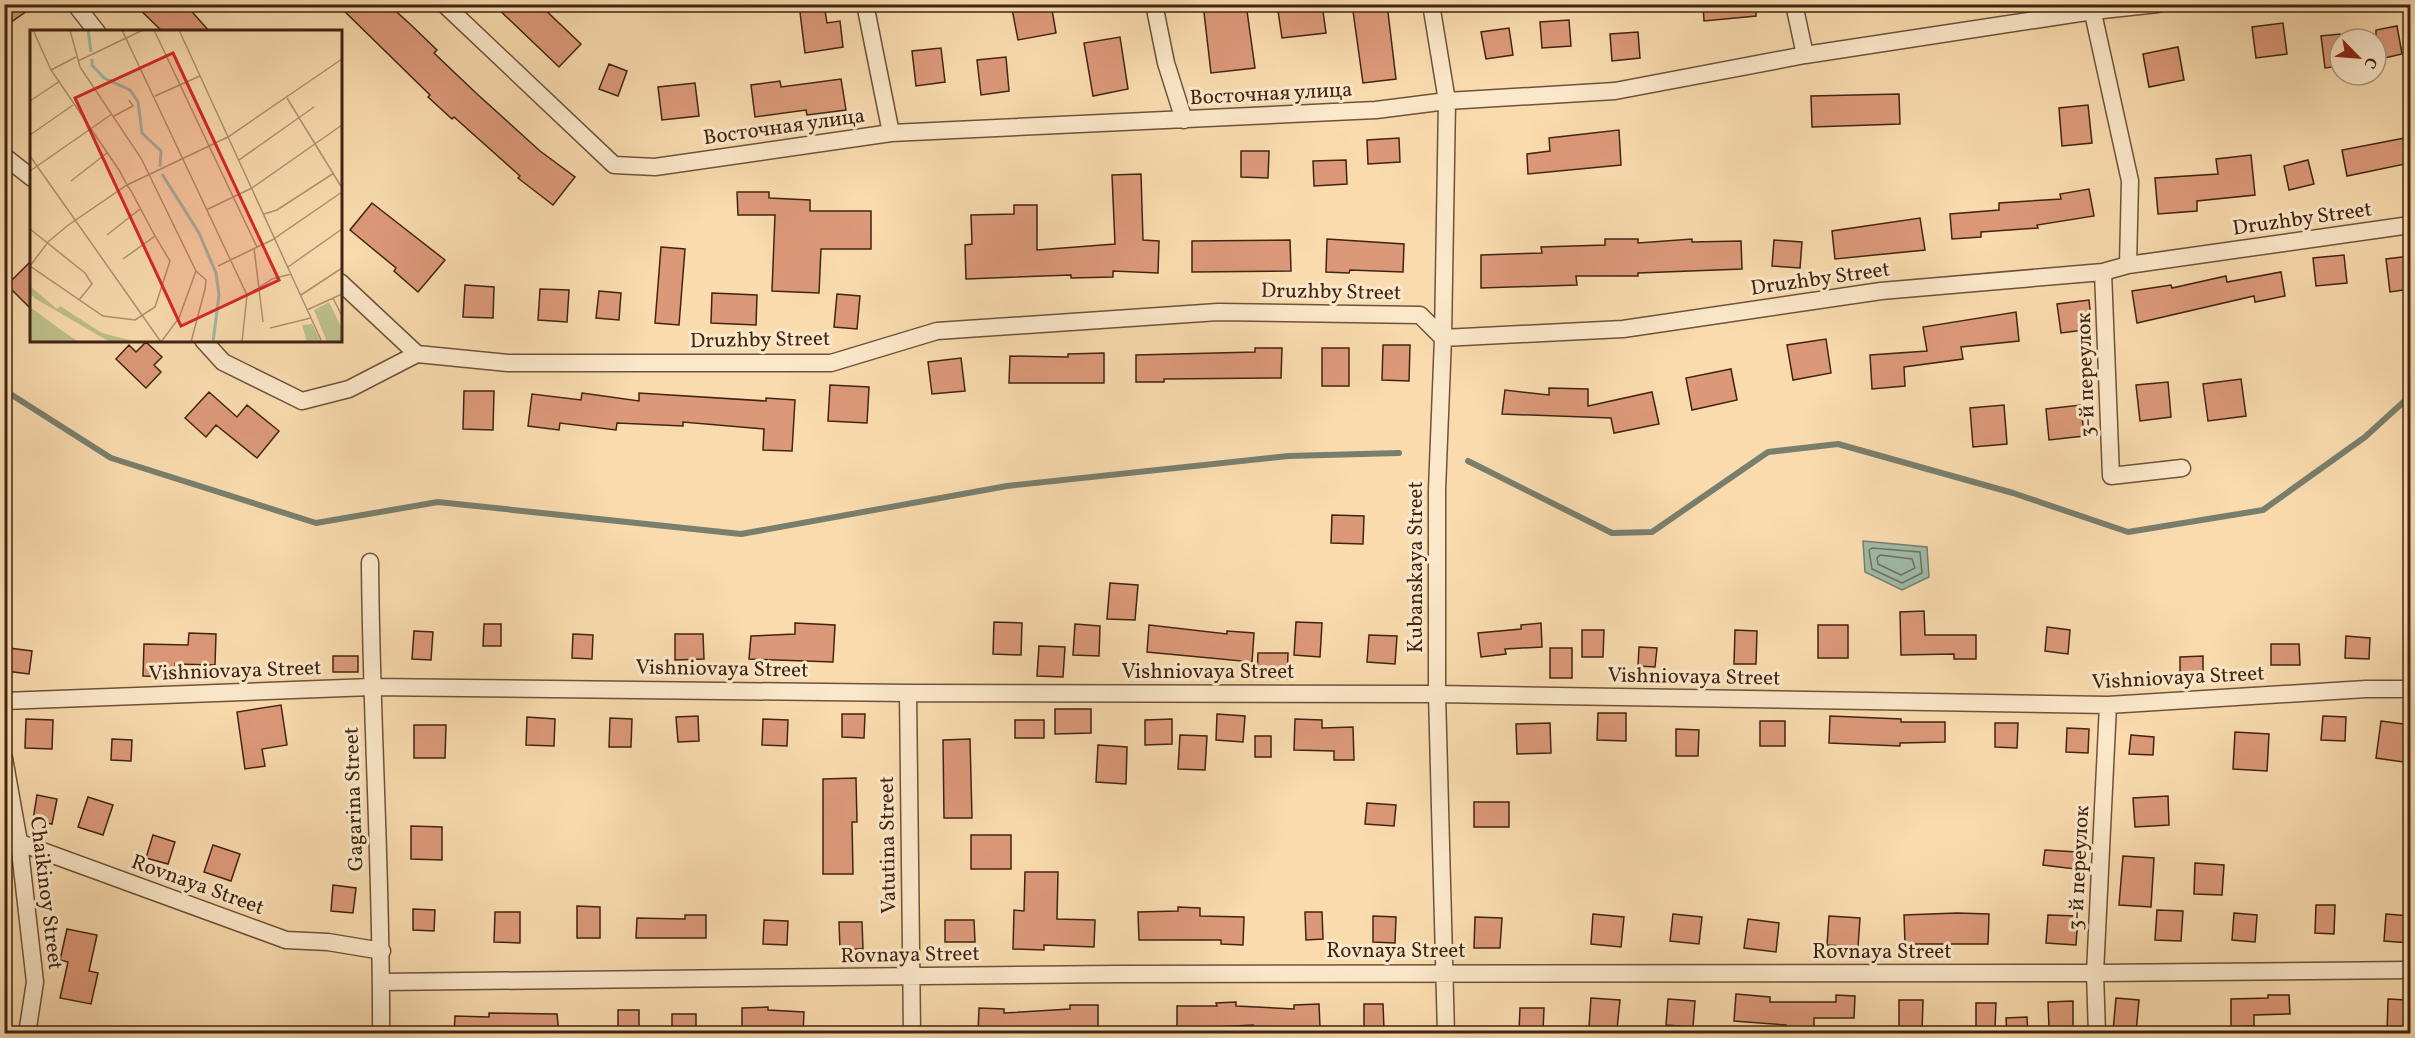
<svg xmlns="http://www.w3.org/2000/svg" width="2415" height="1038" font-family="Vollkorn,serif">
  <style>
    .water { fill: #9ebba9; stroke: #797f6d; stroke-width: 1.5 }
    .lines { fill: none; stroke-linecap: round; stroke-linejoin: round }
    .shore { stroke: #70705e; stroke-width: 1.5 }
    .stream { stroke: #797f6d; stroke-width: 6 }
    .building { fill: #dc9979; stroke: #412512; stroke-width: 1.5 }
    .street-casing { stroke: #6f5239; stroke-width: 19 }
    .street { stroke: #fbe8ca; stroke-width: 16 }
    .labels { text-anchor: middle; stroke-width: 6; stroke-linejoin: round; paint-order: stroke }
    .street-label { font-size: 21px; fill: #412512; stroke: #fbe8ca }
    .inset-river { fill: none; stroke: #9ebba9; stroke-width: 3 }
    .inset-road { fill: none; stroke: #af9270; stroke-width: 1.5 }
    .view { fill: #d62828; fill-opacity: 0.15; stroke: #d62828; stroke-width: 3 }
    .inset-edge { fill: none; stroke: #412512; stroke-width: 3 }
  </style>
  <rect width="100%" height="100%" fill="#f9dbae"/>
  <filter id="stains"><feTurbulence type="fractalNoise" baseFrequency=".00333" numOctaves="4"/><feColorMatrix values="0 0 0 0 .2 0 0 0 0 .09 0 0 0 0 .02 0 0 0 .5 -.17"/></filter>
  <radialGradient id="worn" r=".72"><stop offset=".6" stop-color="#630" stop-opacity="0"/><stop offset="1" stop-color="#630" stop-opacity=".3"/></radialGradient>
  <path class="water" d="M1863,541L1927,547L1929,577L1902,590L1865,572Z"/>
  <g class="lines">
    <path class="shore" d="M1872,548L1920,552L1922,573L1902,583L1872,569L1869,550Z
      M1880,555L1912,559L1915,568L1901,575L1878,564L1877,558Z"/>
    <path class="stream" d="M4,390L111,458L316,523L438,502L741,534L1007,486L1288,456L1399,453
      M1468,461L1612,533L1652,532L1768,452L1838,444L2013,493L2128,532L2263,510L2365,437L2410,396"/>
  </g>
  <path class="building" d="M4,4H37L4,27Z
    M134,4H185L210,32H163Z
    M337,4H388L410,24L437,50L434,53L476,93L540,151L575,177L553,205L518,178L520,176L454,117L452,119L428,97L430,95Z
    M493,4H539L581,44L559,67Z
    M799,4H824L827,23L840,21L843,47L805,53Z
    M1011,4H1051L1056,33L1018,40Z
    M1203,4H1246L1255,68L1211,73Z
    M1277,4H1322L1326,33L1282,38Z
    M1352,4H1387L1396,79L1363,83Z
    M1703,4H1756V16L1704,21Z
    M1569,20L1571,46L1542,48L1540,22Z
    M2283,23L2287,54L2256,58L2252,27Z
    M2397,26L2402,54L2376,60V30Z
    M1509,28L1513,55L1486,59L1481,32Z
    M1638,32L1640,58L1612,61L1610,34Z
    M2340,34V66L2325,68L2321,36Z
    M1120,37L1128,89L1093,96L1084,43Z
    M2178,47L2184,80L2149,87L2143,54Z
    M941,48L945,82L916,86L912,51Z
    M1006,57L1009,91L981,95L977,60Z
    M609,64L627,71L618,96L599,89Z
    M841,79L846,110L807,115L806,110L755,117L751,85L780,81L781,87Z
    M695,83L699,116L662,120L658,87Z
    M1899,94L1900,124L1812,127L1811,96Z
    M2088,105L2092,143L2062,146L2059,108Z
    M1619,130L1621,165L1528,174L1527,154L1550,151L1549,138Z
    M2410,137V163L2347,176L2342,150Z
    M1399,138L1400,162L1368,164L1367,140Z
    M1241,151H1269L1268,178L1241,177Z
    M2251,155L2255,195L2197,201V211L2158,214L2155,178L2218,174L2216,159Z
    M1346,160L1347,184L1314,186L1313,161Z
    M2308,160L2314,184L2289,190L2284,166Z
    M1141,174L1143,240L1159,241L1158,273L1113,271V277L1071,278V275L966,279L965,245L972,244L971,215L1014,214V205H1037V250L1115,244L1112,175Z
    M2089,189L2094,216L2037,225L2038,228L1981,232V237L1952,239L1950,214L1999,210V203L2061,199L2060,194Z
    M737,192H769V198L810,200V211H871V249H821L819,293L772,291L775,215H738Z
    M372,203L445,260L418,292L394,271L396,268L350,230Z
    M1920,218L1925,250L1835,259L1832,231Z
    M1327,239L1404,244L1403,272L1350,270L1349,273L1326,272Z
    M1605,239H1638V243L1692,239V242L1741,241L1742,269L1638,273V276H1576L1577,285L1481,288V255L1542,253L1541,247L1605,245Z
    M1290,240L1291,271L1192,272V241Z
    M1774,240L1802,242L1800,268L1772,266Z
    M661,247L685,249L679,325L655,323Z
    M2344,255L2347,283L2316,286L2313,258Z
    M2410,256V289L2390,292L2386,259Z
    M32,260V310L7,285Z
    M2281,272L2285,296L2255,302L2254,296L2137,323L2132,291L2171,285L2172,288L2226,276L2227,282Z
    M465,285L494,287L493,318L463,317Z
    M540,289L569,290L567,322L538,320Z
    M599,291L621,293L619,320L596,318Z
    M712,293L757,295L756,325L711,323Z
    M837,294L860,296L857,329L834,327Z
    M2089,300L2092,329L2061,333L2057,304Z
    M2016,312L2019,341L1961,347L1963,359L1904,367L1905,386L1872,389L1870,355L1927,351L1923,327Z
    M1826,339L1831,373L1793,380L1787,345Z
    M146,342L162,357L154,365L161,372L146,388L116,359L129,345L136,352Z
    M1383,345H1410L1409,381L1382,380Z
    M1255,348H1282L1281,378L1164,379V382H1136V355L1255,352Z
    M1322,348H1349V386H1322Z
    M1104,353V383H1009L1010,356L1068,357V354Z
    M961,358L965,391L932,394L928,362Z
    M1731,369L1737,400L1692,410L1686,378Z
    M2241,379L2246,416L2208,421L2203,384Z
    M2168,382L2171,417L2140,421L2136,385Z
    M830,385L869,387L867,423L828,421Z
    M1549,388L1588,389V406L1652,392L1659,424L1614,433L1611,418L1502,414L1505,390L1549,395Z
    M464,391H494L493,430L463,429Z
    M209,392L237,417L247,405L279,431L257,458L216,425L206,437L185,418Z
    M582,393L639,401V393L766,401V398L795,400L792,451L763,450L764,429L683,422V426L617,423L616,430L560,423L559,430L528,426L532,394L581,400Z
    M2004,405L2007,444L1973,447L1970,408Z
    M2081,405L2084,436L2049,440L2046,409Z
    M1332,515L1364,516L1363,544L1331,543Z
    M1110,583L1138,585L1135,620L1107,619Z
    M1924,611L1925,635H1976V659H1954V654L1901,655L1900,612Z
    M994,622L1022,623L1021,655L993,654Z
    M1296,622L1322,623L1320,657L1294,655Z
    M795,623L835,625L833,662L749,659L751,636L795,634Z
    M1541,623L1542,647L1505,649L1506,654L1481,657L1478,633L1521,629V625Z
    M484,624H501V646H483Z
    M1075,624L1100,626L1099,656L1073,655Z
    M1149,625L1227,634V631L1254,633L1252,662L1147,652Z
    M1818,625H1848V658H1818Z
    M2047,627L2070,630L2068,654L2045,651Z
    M1582,630H1604L1603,657H1582Z
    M1735,630L1757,631L1756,664H1734Z
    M414,631L433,632L431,660L412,659Z
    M189,633L216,634L215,665L175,664L174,677L143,676L144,644L188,645Z
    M573,634L593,635L592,659L572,658Z
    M675,634H703L704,659L675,660Z
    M1369,635L1397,636L1395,664L1367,662Z
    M2346,636L2370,638L2369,659L2345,658Z
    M2271,644H2299L2300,665H2271Z
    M1039,646L1065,647L1063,677L1037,676Z
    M1639,647L1657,648L1655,667L1638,666Z
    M9,648L32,651L29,674L6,671Z
    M1550,648H1572V678H1550Z
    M1258,653H1288L1287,679L1257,678Z
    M333,656H358V672H333Z
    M2203,656V673L2180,674V657Z
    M281,705L287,745L262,749L265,766L245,769L237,712Z
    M1055,709H1091V733L1055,734Z
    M1598,713H1626V741L1597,740Z
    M842,714H865L864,738L842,737Z
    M1217,714L1245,716L1243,742L1216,740Z
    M698,716L699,741L678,742L676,717Z
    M1830,716L1901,719V722H1945V742L1900,743V746L1829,743Z
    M2323,716L2346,717L2345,741L2321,740Z
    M527,717L555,719L554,746L526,745Z
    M610,718L632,719L631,747H609Z
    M26,719L53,720L52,749L25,748Z
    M763,719L788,720L787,746L762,745Z
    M1172,719V744L1145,745V720Z
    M1295,719L1322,720V728L1353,727L1354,760H1334V751L1294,750Z
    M1015,720H1044V738H1015Z
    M1760,721H1785V746H1760Z
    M2381,721L2410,725V763L2376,758Z
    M1550,723L1551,753L1517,754L1516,724Z
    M1995,723H2018L2017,748L1995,747Z
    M414,725H446L445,758H414Z
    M2067,728L2089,729L2088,753L2066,752Z
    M1676,729L1699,730L1698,756H1676Z
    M2235,732L2269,734L2267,771L2233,769Z
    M1180,735L1207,736L1205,770L1178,769Z
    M2131,735L2154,737L2153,755L2129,754Z
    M1255,736H1271V757H1255Z
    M112,739L132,740L131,761L111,760Z
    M970,739L972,818H944L943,740Z
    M1098,745L1127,747L1126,784L1096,782Z
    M856,778L857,822H852L853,874H823V779Z
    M37,795L57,799L52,824L33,820Z
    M2168,796L2169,825L2135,827L2133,798Z
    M88,797L113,805L103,835L78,827Z
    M1474,802H1509V827H1474Z
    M1367,803L1396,805L1394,826L1365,824Z
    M411,826L442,827V860L411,859Z
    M153,835L175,842L168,864L146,858Z
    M971,835H1011V869H971Z
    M213,845L240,854L231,881L204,872Z
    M2045,850L2077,852L2075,869L2043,865Z
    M2123,856L2154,858L2151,907L2119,905Z
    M2195,863L2224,865L2222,895L2194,894Z
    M1025,872H1058L1057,919L1095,920L1094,947L1044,945V950L1013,949L1014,910L1024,911Z
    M333,885L356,888L353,913L331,911Z
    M2316,905H2335L2334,934L2315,933Z
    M577,906L600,907V938H577Z
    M1178,907L1200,908V916L1244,917L1243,945L1221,944V940H1139L1138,912L1178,911Z
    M413,909L435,910L434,931L413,930Z
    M2157,910L2183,911L2181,941L2155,940Z
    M495,912H520V943L494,942Z
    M1305,912H1322L1323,939L1306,940Z
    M1957,913L1989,914L1988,944H1905L1904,915Z
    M2234,913L2257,915L2255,942L2232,940Z
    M1593,914L1624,917L1621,947L1591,944Z
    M1673,914L1702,917L1699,944L1670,941Z
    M2386,914L2410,916V943L2384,941Z
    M685,915H706V938H636L637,918L685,919Z
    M2048,915L2078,916L2076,945L2046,943Z
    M1373,916L1396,917L1395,943L1373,942Z
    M1829,916L1860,918L1858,947L1827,945Z
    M1475,917L1502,918L1500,948H1474Z
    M1748,919L1779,923L1776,952L1744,948Z
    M764,920L788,921L787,945L763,944Z
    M945,920H974L975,942H945Z
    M839,922H862L863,949H840Z
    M67,929L97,935L89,971L98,973L91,1004L60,998L68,962L60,960Z
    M1736,994L1770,997V1002H1836V995L1855,996L1854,1018H1814V1034H1786V1025L1734,1021Z
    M2268,995H2289L2290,1014L2254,1015V1026L2231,1027V999L2268,998Z
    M1591,998L1620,1000L1617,1029L1589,1027Z
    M2116,998L2139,1000L2136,1033L2113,1031Z
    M1668,999L1695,1001L1693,1027L1666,1025Z
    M2388,999L2407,1000L2406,1034H2387Z
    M1899,1000H1923L1922,1032L1899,1031Z
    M2073,1001V1027H2049L2048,1002Z
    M1236,1002V1006L1294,1009V1005L1319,1004L1320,1027L1252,1034L1253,1025L1197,1028V1033H1177V1006H1217L1216,1003Z
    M1976,1003H1996L1995,1028H1976Z
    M1364,1004H1383L1384,1029H1364Z
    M1070,1005H1098V1034H978L979,1008L1004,1009V1013L1070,1009Z
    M768,1007V1010L804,1012L803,1034H742V1008Z
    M1520,1008H1544L1543,1031H1519Z
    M618,1010H639V1034H618Z
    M489,1013L557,1014L559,1034H454L455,1016L489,1017Z
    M672,1014H696V1034H672Z
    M2027,1017L2028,1034H2007L2006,1018Z"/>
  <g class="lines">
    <defs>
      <path id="street" d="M75,4L97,32
        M444,4L614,165L655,167L891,133L1376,110L1447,101L1615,91L1805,55L2093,11L2158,4
        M865,4L891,133
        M1154,4L1166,63L1184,120
        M1431,4L1447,101L1443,338L1437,490V694L1446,1034
        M1794,4L1805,55
        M2091,4L2130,181L2128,265
        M4,156L32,178
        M2103,272L2111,476L2182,468
        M340,282L417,354L508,363H831L937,331L1218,312L1420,315L1443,338L1623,329L1881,291L2103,272L2128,265L2410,225
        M203,340L223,362L302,401L349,389L417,354
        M370,562C371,719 382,876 381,1034
        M908,693L912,1034
        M4,701L371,687L908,693L1437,694L2108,705L2366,689H2410
        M4,758L19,842L35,982L27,1034
        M4,837L286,940L328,942L382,951
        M382,982L1117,974L2095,973L2410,970
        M2097,1034L2095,973L2108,705"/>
    </defs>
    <use href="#street" class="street-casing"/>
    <use href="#street" class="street"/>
  </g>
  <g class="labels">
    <g class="street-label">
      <text transform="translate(1271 93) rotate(-3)" y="7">Восточная улица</text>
      <text transform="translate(784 126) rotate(-8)" y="7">Восточная улица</text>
      <text transform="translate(2302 218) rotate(-8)" y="7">Druzhby Street</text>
      <text transform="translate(1820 278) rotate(-8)" y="7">Druzhby Street</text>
      <text transform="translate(1331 291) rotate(1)" y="7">Druzhby Street</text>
      <text transform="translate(760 339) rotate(-1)" y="7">Druzhby Street</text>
      <text transform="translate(2085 375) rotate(-92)" y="7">3-й переулок</text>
      <text transform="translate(1415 567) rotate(-90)" y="7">Kubanskaya Street</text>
      <text transform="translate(722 668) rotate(1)" y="7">Vishniovaya Street</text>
      <text transform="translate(235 670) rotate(-2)" y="7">Vishniovaya Street</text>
      <text x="1208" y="678">Vishniovaya Street</text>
      <text transform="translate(1694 676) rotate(1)" y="7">Vishniovaya Street</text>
      <text transform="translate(2178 677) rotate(-3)" y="7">Vishniovaya Street</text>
      <text transform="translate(353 799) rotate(-92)" y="7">Gagarina Street</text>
      <text transform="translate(887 845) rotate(-91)" y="7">Vatutina Street</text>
      <text transform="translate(2078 868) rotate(-87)" y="7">3-й переулок</text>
      <text transform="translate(198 884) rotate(20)" y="7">Rovnaya Street</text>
      <text transform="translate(47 893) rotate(83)" y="7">Chaikinoy Street</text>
      <text x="1396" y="957">Rovnaya Street</text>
      <text x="1882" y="958">Rovnaya Street</text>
      <text transform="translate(910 954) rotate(-1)" y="7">Rovnaya Street</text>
    </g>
  </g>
  <g transform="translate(30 30)">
    <rect width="312" height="312" fill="#f9dbae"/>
    <path d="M0,256L27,279L30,276L72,303L107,312H80L6,269L0,264ZM299,272L312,299V312H297L284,280ZM0,277L31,300L49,312H0ZM282,294L291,312H277L272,295Z" fill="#bec08a"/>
    <path class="inset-river" d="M58,0L61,22M62,29V35L74,48L100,60L108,72L112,103L131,121L130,137M132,144L169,203L186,243L189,265L183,312"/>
    <path class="inset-road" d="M3,0L21,40L89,140L97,155L101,161L125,206L140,231L125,277L105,290L73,286L0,236L18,212L37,196L97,155L198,107L312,29M40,0L50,37L111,128L166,241L149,288L131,312M92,0L217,265L212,312M124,0L227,217M149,0L292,312M48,31L113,0M21,40L46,27M125,66L170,46M257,68L312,158M0,71L30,51M84,86L103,76L99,70M0,105L43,75M0,126L131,312M209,130L284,77M0,141L82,84M41,151L77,123M176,180L222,158L312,95M234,184L247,180L304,143M0,199L55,243L62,254L49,270M77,205L110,179M224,218L233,292M93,229L125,206M188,236L242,210L312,162M258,237L312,199M217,265L242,249L261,244M271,265L312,238M303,268L312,286M277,280L312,264M240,298L281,288M161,312L175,259L176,250L166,241"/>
    <path class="view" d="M143,23L249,250L151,296L45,68Z"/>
    <rect width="312" height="312" class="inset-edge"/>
  </g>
  <rect width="2415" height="1038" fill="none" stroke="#f9dbae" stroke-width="24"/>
  <rect x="6" y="6" width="2403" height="1026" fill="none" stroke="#412512" stroke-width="3"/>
  <rect x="12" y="12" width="2391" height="1014" fill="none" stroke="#412512" stroke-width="1.5"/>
  <g transform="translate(2358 57) rotate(115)"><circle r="28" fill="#fbe8ca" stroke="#b19a80" stroke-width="1.5"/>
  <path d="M0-4.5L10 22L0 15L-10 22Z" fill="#8f2418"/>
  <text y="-9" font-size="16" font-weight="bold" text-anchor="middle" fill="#412512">С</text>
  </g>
  <rect width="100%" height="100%" filter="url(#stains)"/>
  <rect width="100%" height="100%" fill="url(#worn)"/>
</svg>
